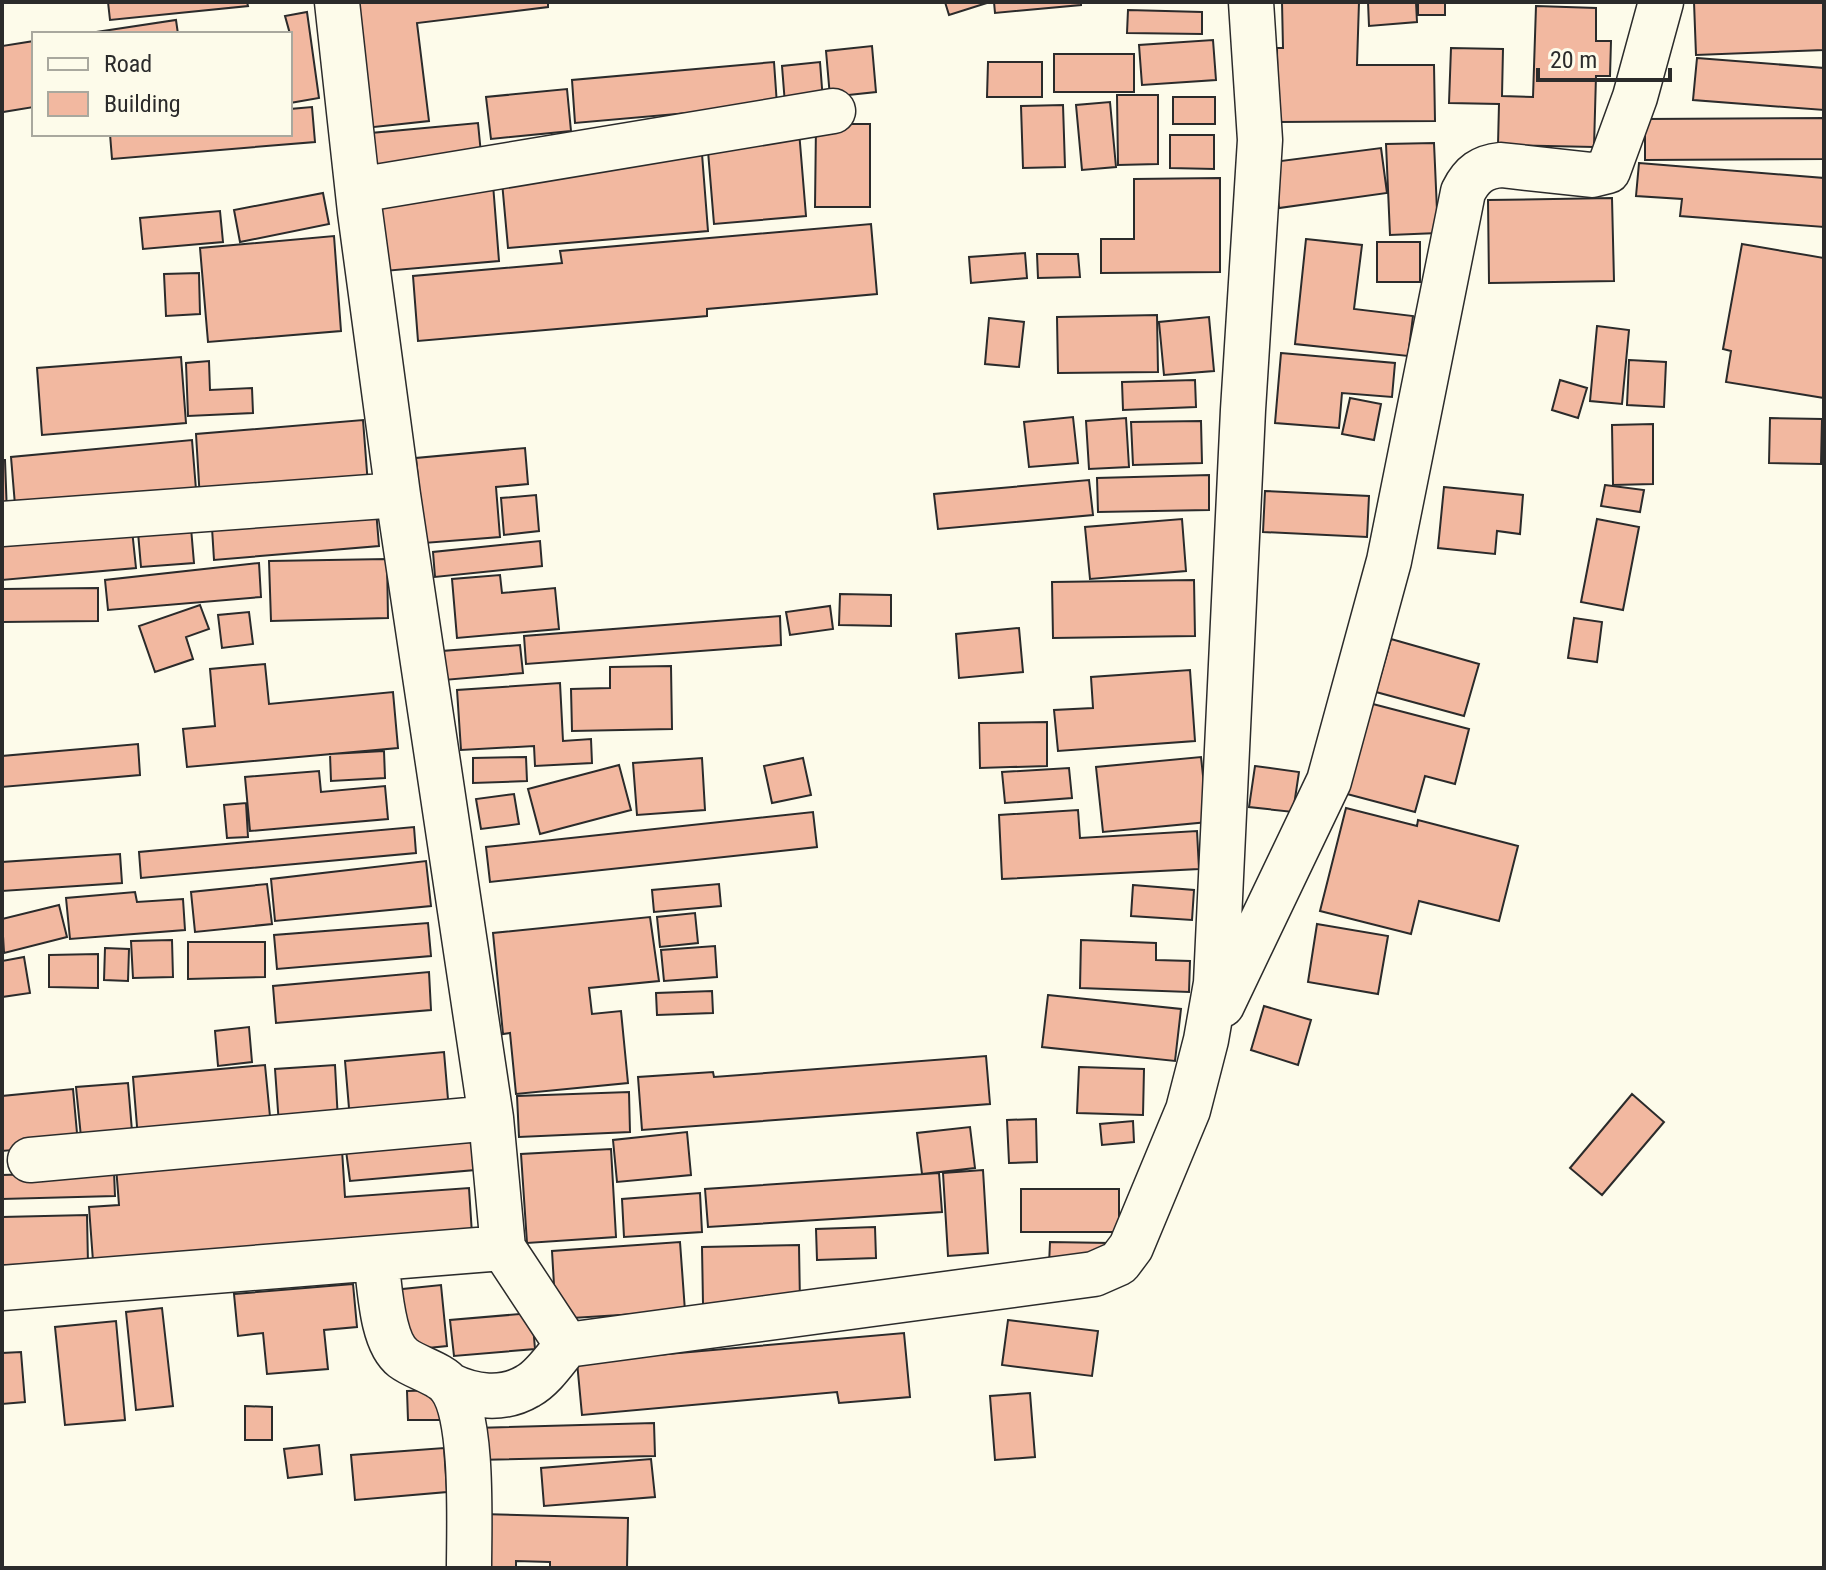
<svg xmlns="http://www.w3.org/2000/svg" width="1826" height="1570" font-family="'Roboto Condensed',sans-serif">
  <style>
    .building { fill: #f2b8a0; stroke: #2b2b2b; stroke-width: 2 }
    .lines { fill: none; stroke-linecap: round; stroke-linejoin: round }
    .minor-casing { stroke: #2b2b2b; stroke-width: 47 }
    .minor { stroke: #fdfbea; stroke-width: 44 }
  </style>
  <rect width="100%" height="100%" fill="#fdfbea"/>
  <path class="building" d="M108,2H247L248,6L110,20Z
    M350,2H548V7L417,23L429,121L365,128Z
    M945,2H990L949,15Z
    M994,2H1081V5L995,13Z
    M1282,2H1359L1357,65H1434L1435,121L1278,122L1277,48H1283Z
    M1368,2H1416L1417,22L1369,26Z
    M1418,2H1445V15H1418Z
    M1694,2H1824V50L1696,55Z
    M1536,6L1596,8V41H1611L1610,76H1596L1594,147L1498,145L1499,104L1449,103L1451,48L1503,49L1502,96L1533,97Z
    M1128,10L1202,12V34L1127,33Z
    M307,12L319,98L290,103V34L285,16Z
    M176,20L178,34H83Z
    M1213,40L1216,80L1142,85L1139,45Z
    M34,41V107L3,112L2,46Z
    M872,46L876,92L830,97L826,51Z
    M1054,54H1134V92H1054Z
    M1697,58L1824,68V110L1693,100Z
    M774,62L777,105L575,123L572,80Z
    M820,62L823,101L785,104L782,66Z
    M988,62H1042V97H987Z
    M567,89L571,131L491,139L486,97Z
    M1117,95H1158V164L1118,165Z
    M1173,97H1215V124H1173Z
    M1110,102L1116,167L1082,170L1076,105Z
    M1063,105L1065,167L1023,168L1021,106Z
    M312,107L315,142L112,159L110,134H290V109Z
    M1824,118V159L1645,160V119Z
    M478,123L482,164L375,174L371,133Z
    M816,124H870V207H815Z
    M799,131L806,216L714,224L707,139Z
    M1170,135H1214V169L1170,168Z
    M1434,143L1438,233L1390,235L1386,144Z
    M1381,148L1387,193L1279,208L1273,162Z
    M702,154L708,231L508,248L501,171Z
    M1639,163L1824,178V227L1680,216L1682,199L1636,196Z
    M1220,178V272L1101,273V239H1134V179Z
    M493,184L499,261L384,271L378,194Z
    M323,193L329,224L240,242L234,210Z
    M1612,198L1614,281L1489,283L1488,200Z
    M220,211L223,242L143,249L140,218Z
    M871,224L877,294L707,309V316L418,341L413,276L562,263L560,251Z
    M334,236L341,331L208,342L200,248Z
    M1306,239L1362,245L1354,309L1413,316L1408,356L1295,344Z
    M1377,242H1420V282H1377Z
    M1742,244L1824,258V398L1726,382L1731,351L1723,349Z
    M1025,253L1027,278L971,283L969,257Z
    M1037,254H1078L1080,277L1038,278Z
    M199,273L200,314L166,316L164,274Z
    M1157,315L1158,372L1058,373L1057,317Z
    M1209,317L1214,371L1164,375L1159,322Z
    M989,318L1024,322L1019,367L985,364Z
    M1597,326L1629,330L1622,404L1590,401Z
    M1281,353L1395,363L1392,397L1342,393L1339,428L1275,423Z
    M181,357L186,423L42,435L37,368Z
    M1629,360L1666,362L1664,407L1627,405Z
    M209,361L210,390L252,388L253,413L188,416L186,363Z
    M1195,380L1196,407L1123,410L1122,382Z
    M1560,380L1587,388L1578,418L1552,410Z
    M1350,398L1381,404L1374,440L1342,434Z
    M1073,417L1078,463L1029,467L1024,422Z
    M1126,418L1129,467L1089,469L1086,421Z
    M1770,418L1822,419L1821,464L1769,463Z
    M363,420L368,485L200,500L196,434Z
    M1201,421L1202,463L1133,465L1131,422Z
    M1653,424V484L1613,485L1612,425Z
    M192,440L197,502L16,517L11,457Z
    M525,448L528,484L496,487L500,537L424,543L416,458Z
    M2,460H5L7,514H2Z
    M1209,475V510L1098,512L1097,478Z
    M1089,480L1093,515L938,529L934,494Z
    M1605,485L1644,490L1640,512L1601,506Z
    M1444,487L1523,495L1520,534L1497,531L1495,554L1438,548Z
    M1265,491L1369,496L1367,537L1263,532Z
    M536,495L539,531L504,535L501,498Z
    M375,498L379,546L214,560L211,512Z
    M190,516L194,563L141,567L137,521Z
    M1182,519L1186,571L1090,579L1085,527Z
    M1597,519L1639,527L1623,610L1581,602Z
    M131,520L136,568L2,580V532Z
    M540,541L542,566L435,577L433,552Z
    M387,559L388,618L271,621L269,561Z
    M259,563L261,597L108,610L105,580Z
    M500,575L502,593L555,588L559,629L457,638L452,579Z
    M1194,580L1195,636L1053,638L1052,582Z
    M98,588V621L2,622V589Z
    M840,594L891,595V626L839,625Z
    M200,605L209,629L186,637L193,659L155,672L139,626Z
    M830,606L833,629L790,635L786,612Z
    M249,612L253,644L222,648L218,615Z
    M780,616L781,645L526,664L524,636Z
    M1574,618L1602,622L1597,662L1568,658Z
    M1019,628L1023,672L959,678L956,634Z
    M1391,639L1479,664L1464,716L1376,692Z
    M520,645L523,673L444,680L442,651Z
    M265,664L269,704L393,692L398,748L187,767L183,729L215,726L210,669Z
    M671,666L672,729L572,731L571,689L610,688V667Z
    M1190,670L1195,741L1058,751L1054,710L1093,708L1091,677Z
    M560,683L563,741L591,739L592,763L535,766L534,746L461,750L457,690Z
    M1369,703L1469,729L1455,784L1425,776L1415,812L1347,794Z
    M1047,722V766L980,768L979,723Z
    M138,744L140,775L2,787V756Z
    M384,751L385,778L331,781L330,754Z
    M526,757L527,781L473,783V758Z
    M1201,757L1208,822L1103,832L1096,767Z
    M702,758L705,810L637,815L633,763Z
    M803,758L811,795L772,803L764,766Z
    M619,765L631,810L540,834L528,789Z
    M1255,766L1299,772L1293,812L1249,807Z
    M1069,768L1072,798L1005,803L1002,772Z
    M319,771L321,792L385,786L388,819L250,831L245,777Z
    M514,794L519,824L481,829L476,799Z
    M246,803L248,837L227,838L224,805Z
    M1346,808L1417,826L1418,820L1518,846L1499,921L1419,901L1411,934L1320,911Z
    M1078,810L1080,838L1197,831L1199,869L1002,879L999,815Z
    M813,812L817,847L490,882L486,847Z
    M414,827L416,853L141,878L139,852Z
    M120,854L122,883L2,891V862Z
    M426,861L431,906L275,921L271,879Z
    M267,884L272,924L195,932L191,892Z
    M719,884L721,906L654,912L652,890Z
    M1133,885L1194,890L1192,920L1131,916Z
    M135,892L137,902L183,899L185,930L70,939L66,898Z
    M59,905L67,937L4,953L2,919Z
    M695,913L698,943L660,947L657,917Z
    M650,917L659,981L589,988L592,1014L621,1011L628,1083L516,1094L510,1033L503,1034L493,933Z
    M428,923L431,956L277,969L274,935Z
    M1317,924L1388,936L1378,994L1308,982Z
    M172,940L173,977L133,978L131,941Z
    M1081,940L1156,943V960L1190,961L1189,992L1080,988Z
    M188,942H265V977L188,979Z
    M715,946L717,977L664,981L661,950Z
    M105,948L129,949L128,981L104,980Z
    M98,954V988L49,987V955Z
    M24,957L30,993L2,997V961Z
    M429,972L431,1010L276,1023L273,986Z
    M712,991L713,1013L657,1015L656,993Z
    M1048,995L1181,1009L1175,1061L1042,1047Z
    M1264,1006L1311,1020L1298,1065L1251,1050Z
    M249,1027L252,1062L218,1066L215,1031Z
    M444,1052L449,1111L350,1120L345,1061Z
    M986,1056L990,1104L642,1130L638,1077L713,1072L714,1077Z
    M265,1065L271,1127L138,1139L133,1077Z
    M335,1065L338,1121L279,1125L275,1069Z
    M1079,1067L1144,1069L1143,1115L1077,1113Z
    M128,1083L133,1143L82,1147L76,1087Z
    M73,1089L78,1144L2,1151V1096Z
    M629,1092L630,1132L519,1137L517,1096Z
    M1632,1094L1664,1122L1602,1195L1570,1168Z
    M1036,1119L1037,1162L1009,1163L1007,1120Z
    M1133,1121L1134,1142L1102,1145L1100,1124Z
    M970,1127L975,1168L922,1174L917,1133Z
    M470,1131L475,1170L350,1181L345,1143Z
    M687,1132L691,1175L617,1182L613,1140Z
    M611,1149L616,1237L527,1243L521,1154Z
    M342,1150L345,1197L469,1188L472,1234L93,1261L89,1207L119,1205L116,1166Z
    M983,1170L988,1253L948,1256L943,1173Z
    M114,1172L115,1196L2,1199V1175Z
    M939,1173L942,1212L708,1227L705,1189Z
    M1021,1189H1119V1232H1021Z
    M700,1193L702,1232L624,1237L622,1199Z
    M87,1215L88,1264L2,1265V1217Z
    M875,1227L876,1258L817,1260L816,1229Z
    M680,1242L685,1311L556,1319L552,1251Z
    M1050,1242L1110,1243L1109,1266L1049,1265Z
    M799,1245L800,1303L703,1304L702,1247Z
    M353,1284L357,1327L324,1330L328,1369L267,1374L263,1333L238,1336L234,1294Z
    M441,1285L447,1346L399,1351L393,1290Z
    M162,1308L173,1406L136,1410L126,1312Z
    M532,1313L535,1349L454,1356L450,1320Z
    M1008,1320L1098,1331L1092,1376L1002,1365Z
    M116,1321L125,1420L65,1425L55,1327Z
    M904,1333L910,1397L839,1403L837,1392L582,1415L577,1362Z
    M21,1352L25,1402L2,1404V1353Z
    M440,1390V1420H408L407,1391Z
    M1030,1393L1035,1457L995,1460L990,1396Z
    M245,1406L272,1407V1440H245Z
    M654,1423L655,1456L476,1460L475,1428Z
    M319,1445L322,1474L288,1478L284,1449Z
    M444,1448L447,1492L355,1500L351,1455Z
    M651,1459L655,1497L544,1506L541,1468Z
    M481,1514L628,1518L627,1568H550V1562L516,1561V1568H479Z"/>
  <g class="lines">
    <defs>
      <path id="minor" d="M337,2L360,212L398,495L491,1118L503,1248L567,1345
        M358,190L833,111
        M2,524L398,495
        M1222,1005L1329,781L1389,561L1463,192C1472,174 1482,167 1501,165L1592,175L1608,171L1635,97L1661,2
        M30,1160L491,1118
        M376,1259C380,1286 381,1341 403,1358C416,1368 440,1373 450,1386C474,1417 469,1527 469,1568
        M2,1288L503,1248
        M449,1385C473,1397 503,1401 528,1386C543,1378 556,1358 567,1345L1094,1274L1119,1263L1131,1247L1188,1110L1206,1040L1216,983L1243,410L1260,140L1251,2"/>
    </defs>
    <use href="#minor" class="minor-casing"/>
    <use href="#minor" class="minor"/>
  </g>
  <rect width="1826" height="1570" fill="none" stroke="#2b2b2b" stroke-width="8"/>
  <rect x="32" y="32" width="260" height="104" fill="#fdfbea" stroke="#a9a89e" stroke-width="2"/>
  <rect x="48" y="58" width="40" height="12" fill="#fdfbea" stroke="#a9a89e" stroke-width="2"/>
  <text x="104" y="72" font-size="24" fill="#2b2b2b">Road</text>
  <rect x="48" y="92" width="40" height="24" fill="#f2b8a0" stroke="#a9a89e" stroke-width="2"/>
  <text x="104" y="112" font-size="24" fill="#2b2b2b">Building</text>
  <path d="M1538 68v12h132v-12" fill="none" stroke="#2b2b2b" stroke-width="4"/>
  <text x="1550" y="68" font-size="24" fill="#2b2b2b" stroke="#fdfbea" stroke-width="6" paint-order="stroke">20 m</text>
</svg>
